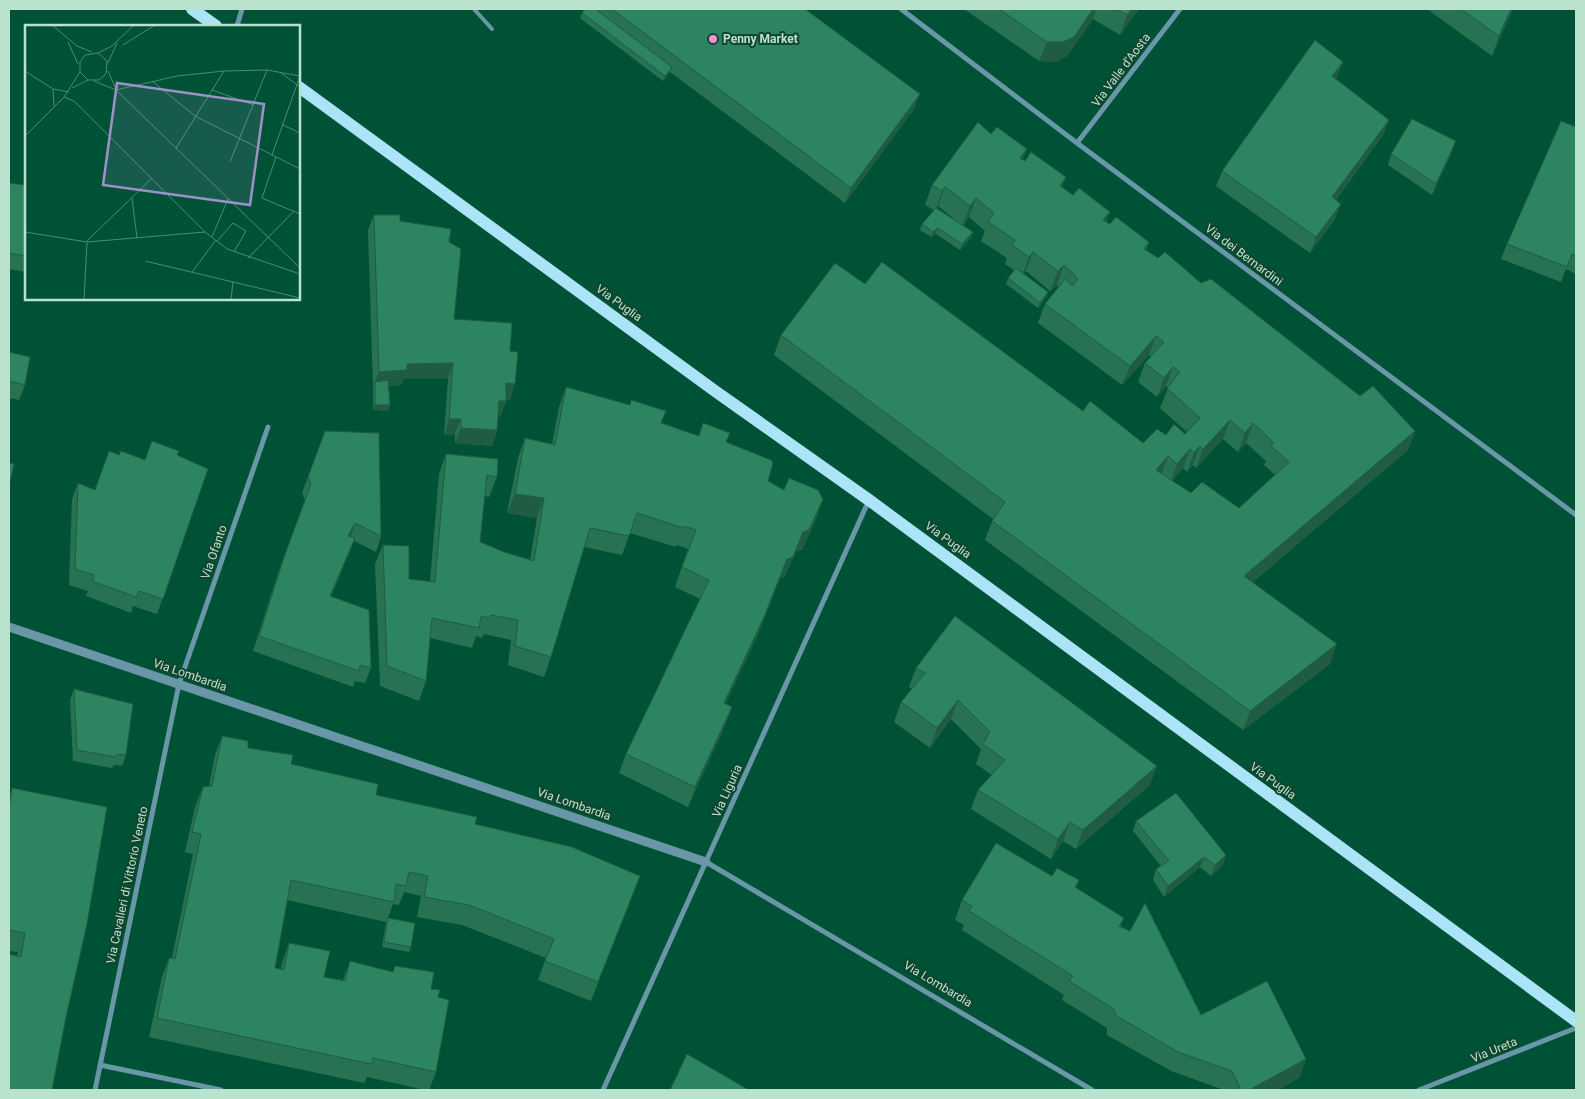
<svg xmlns="http://www.w3.org/2000/svg" width="1585" height="1099" font-family="Roboto,sans-serif">
  <style>
    .lines { fill: none; stroke-linecap: round; stroke-linejoin: round }
    .service { stroke: #6997a8; stroke-width: 4 }
    .minor { stroke: #6997a8; stroke-width: 5 }
    .tertiary { stroke: #6997a8; stroke-width: 9 }
    .primary { stroke: #abe3f7; stroke-width: 12 }
    .wall { fill: #277253; fill-rule: evenodd }
    .shaded-wall { fill: #205c43 }
    .building { fill: #2d8460; stroke: #205c43; fill-rule: evenodd }
    .poi-dot { fill: #f690d0; stroke: #124430; stroke-width: 2 }
    .labels { text-anchor: middle; stroke-width: 4; stroke-linejoin: round; paint-order: stroke }
    .poi-label { font-size: 12px; font-weight: bold; fill: #b9e3cd; stroke: #124430; text-anchor: start }
    .street-label { font-size: 12px; fill: #b9e3cd; stroke: #124430 }
    .inset-road { fill: none; stroke: #4a8c73; stroke-width: 1 }
    .view { fill: #9d91c7; fill-opacity: 0.15; stroke: #9d91c7; stroke-width: 2.5 }
    .inset-edge { fill: none; stroke: #b9e3cd; stroke-width: 2.5 }
  </style>
  <rect width="100%" height="100%" fill="#005237"/>
  <g class="lines">
    <path class="service" d="M474,9L492,29"/>
    <path class="minor" d="M901,9L1077,143L1576,515
      M237,26L242,9
      M1077,143L1180,9
      M706,862L1092,1090
      M100,1065L221,1090
      M95,1090L179,684L268,427
      M603,1090L869,500
      M1419,1090L1576,1028"/>
    <path class="tertiary" d="M9,627L706,862"/>
    <path class="primary" d="M192,9L216,26
      M299,87L715,391L869,500L1576,1021"/>
  </g>
  <path class="wall" d="M585,9H805L914,109L845,203L670,72L663,81L580,18L582,13Z
    M964,9H1139L1120,35L1093,19L1067,56L1056,62L1039,61Z
    M1427,9H1513L1492,56Z
    M1343,62L1336,79L1389,120L1383,135L1336,200L1335,219L1310,253L1216,186L1222,171Z
    M1576,127V274L1566,269L1561,282L1501,259L1507,244Z
    M991,134L1023,160L1073,195L1110,212L1106,222L1110,224L1149,242L1146,250L1201,283L1360,396L1415,431L1408,450L1253,582L1330,664L1243,730L985,540L993,519L774,355L781,335L865,284L1083,411L1143,443L1166,435L1185,434L1187,432L1160,408L1168,388L1166,386L1157,397L1138,382L1145,363L1151,356L1149,355L1122,385L1038,323L1045,304L1059,286L1057,285L1050,291L1026,271L1024,274L1048,292L1046,297L1038,308L1006,284L1008,278L1014,270L1005,264L1007,258L981,241L985,231L969,217L963,226L973,232L971,238L960,250L936,234L931,237L920,230L922,224L934,210L925,205L932,185ZM938,206L960,224L937,208ZM1223,439L1238,452L1246,443L1266,461L1264,465L1275,475L1239,508L1191,493L1172,481L1183,468L1187,472L1193,465L1196,468Z
    M1452,152L1432,195L1388,165L1391,154Z
    M9,183L26,185V272L9,269Z
    M374,215L400,221L449,242L454,319L510,351L515,384L510,400L506,399V401L500,417H498L497,430L492,446L455,443V434L444,435L448,379H403L401,385L389,386L390,405L388,411L373,410V387L368,230Z
    M9,352L25,385L19,400L9,398Z
    M566,387L698,436L703,423L726,442L768,481L784,490L823,499L816,519L802,550L796,551L785,576L780,578L757,637L725,704L732,707L725,726L688,807L619,773L626,754L700,599L675,587L688,549L677,545L676,547L630,533L622,555L584,547L551,657L544,677L508,665L511,640L484,634L482,638L476,636L472,648L430,638L426,681L419,701L380,686L375,564L383,545L409,579L430,582L439,474L446,454L497,477L489,497L485,496L480,542L504,552L530,560L537,518L507,513L518,458L525,438L552,444L559,407Z
    M325,431L381,536L376,552L354,541L331,597L371,668L365,683L355,681L353,687L253,651L278,573L305,500L302,493Z
    M177,455L208,469L157,614L133,606L131,613L86,596L88,591L69,585L72,499L78,483L95,490L145,460Z
    M916,668L1150,785L1076,849L1063,841L1051,859L971,809L978,790L992,775L976,764L981,749L951,719L930,748L894,722L901,702L912,689L909,687Z
    M74,689L126,755L122,766L114,765L112,768L73,761L70,700Z
    M222,736L248,748L376,795L475,824L640,876L591,1001L538,980L546,958L462,925L417,917L421,896L404,892L399,905L393,904L388,918L411,947L409,952L382,947L386,922L287,900L275,968L281,969L282,963L289,943L324,977L343,980L350,961L431,989L438,997L436,1072L429,1090H425L367,1077L364,1083L149,1037L162,977L169,958H172L193,854L185,852L195,807L203,787L209,786L215,755Z
    M12,788L66,1017L17,956L18,952L9,951V798Z
    M1136,821L1226,855L1222,866L1211,876L1200,867L1164,897L1153,880L1156,869L1161,866L1133,831Z
    M1052,876L1079,880L1076,888L1124,918L1120,927L1201,1015L1306,1059L1299,1078L1278,1090H1224L1171,1071L1107,1035V1028L1062,1000L1064,995L962,930L964,925L955,920L962,900Z"/>
  <path class="shaded-wall" d="M1093,9H1096L1093,19L1067,56L1056,62L1039,61L1047,42Z
    M1132,9H1139L1120,35L1127,15Z
    M1511,9H1513L1492,56L1499,36Z
    M1343,62L1337,77L1326,91L1332,76Z
    M672,67L670,72L663,81L665,76Z
    M920,94L914,109L845,203L851,188Z
    M1389,120L1383,135L1326,213L1332,197Z
    M1456,141L1452,152L1432,195L1436,184Z
    M1027,149L1020,168V158Z
    M1066,177L1059,196L1060,186Z
    M945,187L938,206L935,211L942,191Z
    M976,198L969,217L962,226L970,206Z
    M1341,204L1335,219L1310,253L1316,237Z
    M1110,212L1102,232L1103,220Z
    M938,228L936,234L931,237L933,232Z
    M973,232L971,238L960,250L962,244Z
    M1033,252L1026,271L1022,276L1029,257Z
    M1064,265L1057,285L1050,291L1058,271Z
    M1048,292L1046,297L1038,308L1040,303Z
    M1156,336L1149,355L1122,385L1130,366Z
    M453,363L448,379H403L401,385L375,387V382L379,372L407,364Z
    M1173,367L1166,386L1157,397L1164,378Z
    M506,383L515,384L510,400L500,398Z
    M499,401H506L500,417L493,416Z
    M375,405H390L388,411L373,410Z
    M449,419H461L455,434L444,435Z
    M1230,420L1223,439L1196,468L1203,449Z
    M1253,423L1246,443L1238,452L1245,433Z
    M461,428L497,430L492,446L455,443Z
    M1415,431L1408,450L1237,596L1244,576Z
    M1200,446L1193,465L1187,472L1194,453Z
    M1190,449L1183,468L1170,484L1177,464Z
    M1168,456L1161,475L1156,470Z
    M515,494L544,498L537,518L507,513Z
    M823,499L816,519L802,550L796,551L785,576L780,578L757,637L717,723L724,703L787,559L803,532Z
    M355,523L350,539L348,536Z
    M355,538L349,554L324,612L330,596Z
    M1337,644L1330,664L1243,730L1250,711Z
    M958,700L951,719L930,748L937,728Z
    M732,707L725,726L688,807L695,787Z
    M1157,766L1150,785L1076,849L1083,830Z
    M1070,822L1063,841L1051,859L1058,839Z
    M1226,855L1222,866L1211,876L1215,865Z
    M1204,857L1200,867L1164,897L1168,886Z
    M640,876L633,895L591,1001L598,982Z
    M1306,1059L1299,1078L1278,1090H1249Z"/>
  <path class="building" d="M585,9H595L672,67L665,76L582,13Z
    M612,9H805L920,94L851,188Z
    M999,9H1093L1074,37L1063,42H1047Z
    M1116,9H1132L1127,15Z
    M1461,9H1511L1499,36Z
    M1315,40L1343,62L1332,76L1389,120L1332,197L1341,204L1316,237L1222,171Z
    M1412,119L1456,141L1436,184L1391,154Z
    M1561,121L1576,127V256L1572,254L1567,267L1507,244Z
    M978,122L991,134L997,127L1027,149L1020,158L1025,161L1031,152L1066,177L1060,186L1073,195L1079,188L1110,212L1103,220L1110,224L1116,217L1149,242L1144,249L1158,258L1165,252L1201,283L1211,279L1360,396L1373,386L1415,431L1244,576L1337,644L1250,711L992,521L1005,502L781,335L835,263L865,284L882,262L1083,411L1090,401L1143,443L1157,429L1166,435L1174,424L1185,434L1200,418L1167,388L1180,372L1173,367L1164,378L1145,363L1164,342L1156,336L1130,366L1045,304L1065,279L1073,286L1078,278L1064,265L1058,271L1033,252L1029,257L1012,245L1015,240L988,222L994,213L976,198L970,206L945,187L942,191L932,185ZM1230,420L1245,433L1253,423L1274,443L1271,446L1289,462L1239,508L1202,482L1191,493L1156,470L1168,456L1177,464L1190,449L1194,453L1200,446L1203,449Z
    M299,174H301L300,200H299Z
    M9,183L26,185V256L9,253Z
    M936,208L973,232L962,244L938,228L933,232L922,224Z
    M374,215H400V221L451,229L449,242L461,249L454,319L512,323L510,351L518,352L515,384L506,383V401H499L497,430L461,428V419H449L453,363L407,364V370L379,372Z
    M1016,268L1048,292L1040,303L1008,278Z
    M9,352L30,357L25,385L9,381Z
    M388,380L390,405H375V382Z
    M566,387L630,405L631,400L666,411L661,423L699,436L703,423L730,433L726,442L771,460L773,463L768,481L784,490L789,478L818,490L823,499L809,530L803,532L793,557L787,559L764,617L724,703L732,707L695,787L626,754L709,580L682,567L696,530L684,526L683,528L637,513L629,536L590,528L551,657L515,646L518,620L491,615L489,618L481,616L479,628L432,618L426,681L387,666L383,545L409,546V579L435,582L446,454L498,459L497,477L487,475L480,542L504,552L534,561L544,498L515,494L525,438L555,445Z
    M325,431L379,433L381,536L355,523L348,536L355,538L330,596L369,610L371,668L360,665L359,671L259,636L284,557L311,484L308,477Z
    M152,441L179,451L177,455L208,469L163,599L139,591L136,597L92,581L94,575L75,569L78,483L95,490L109,451L119,455L121,451L145,460Z
    M9,463L14,464L9,487Z
    M955,616L1157,766L1083,830L1070,822L1058,839L978,790L1005,760L983,744L990,732L958,700L937,728L901,702L925,673L916,668Z
    M74,689L133,704L126,755L118,754L116,757L77,750Z
    M222,736L248,741V748L293,755L291,764L378,784L376,795L477,817L475,824L572,847L640,876L598,982L545,961L554,939L469,905L424,897L428,876L409,872L406,886L396,884L394,902L291,880L275,968L284,970L289,943L330,951L324,977L345,981L350,961L393,972L395,966L434,972L431,989L440,990L438,997L449,1000L436,1072L373,1058L371,1064L157,1018L169,958L175,959L201,834L192,832L203,787L212,786Z
    M12,788L107,807L87,924L66,1017L52,1090H9V954L21,957L25,933L9,930V809Z
    M1176,793L1226,855L1215,865L1204,857L1168,886L1156,869L1169,861L1136,821Z
    M996,843L1052,876L1057,868L1079,880L1075,887L1124,918L1119,926L1130,931L1145,903L1201,1015L1267,981L1306,1059L1249,1090H1241L1232,1071L1178,1052L1115,1015L1114,1009L1069,981L1073,976L969,911L972,906L962,900Z
    M388,918L415,923L411,947L384,942Z
    M687,1054L749,1090H670Z"/>
  <circle class="poi-dot" cx="713" cy="39" r="5"/>
  <g class="labels">
    <g class="poi-label">
      <text x="723" y="43">Penny Market</text>
    </g>
    <g class="street-label">
      <text transform="translate(1121 70) rotate(-53)" y="4">Via Valle d'Aosta</text>
      <text transform="translate(1244 255) rotate(37)" y="4">Via dei Bernardini</text>
      <text transform="translate(619 303) rotate(36)" y="4">Via Puglia</text>
      <text transform="translate(948 540) rotate(36)" y="4">Via Puglia</text>
      <text transform="translate(214 552) rotate(-71)" y="4">Via Ofanto</text>
      <text transform="translate(190 675) rotate(19)" y="4">Via Lombardia</text>
      <text transform="translate(1273 781) rotate(36)" y="4">Via Puglia</text>
      <text transform="translate(727 791) rotate(-66)" y="4">Via Liguria</text>
      <text transform="translate(574 804) rotate(19)" y="4">Via Lombardia</text>
      <text transform="translate(127 885) rotate(-78)" y="4">Via Cavalieri di Vittorio Veneto</text>
      <text transform="translate(938 984) rotate(31)" y="4">Via Lombardia</text>
      <text transform="translate(1494 1050) rotate(-22)" y="4">Via Ureta</text>
    </g>
  </g>
  <g transform="translate(25 25)">
    <rect width="275" height="275" fill="#005237"/>
    <path class="inset-road" d="M27,0L52,21L67,27M43,17L53,39M98,20L130,0M73,28L87,21L109,0M83,38L92,18M0,46L28,64L44,67M83,46L91,64M256,48L275,62M69,56L91,65L275,243M127,56L170,91L275,144M47,63L63,55H74L81,49L82,36L73,28L60,30L55,37V47L63,55M28,64L29,81M91,65L152,51L199,46L242,45L275,51M187,65L229,80M39,72L49,76L180,207L202,224L275,249M258,100L275,108M0,111L39,72L55,47M151,123L199,46M247,130L275,51M251,132L237,173L275,189M205,137L242,45M107,173L112,213M0,207L62,217L180,207M187,212L203,174M62,216L127,153M192,216L208,198L221,206L209,227M223,233L269,186M120,236L275,273M167,247L191,215M59,275L62,217M206,275L208,257"/>
    <path class="view" d="M92,58L239,79L225,180L78,160Z"/>
    <rect width="275" height="275" class="inset-edge"/>
  </g>
  <rect width="1585" height="1099" fill="none" stroke="#b9e3cd" stroke-width="20"/>
</svg>
